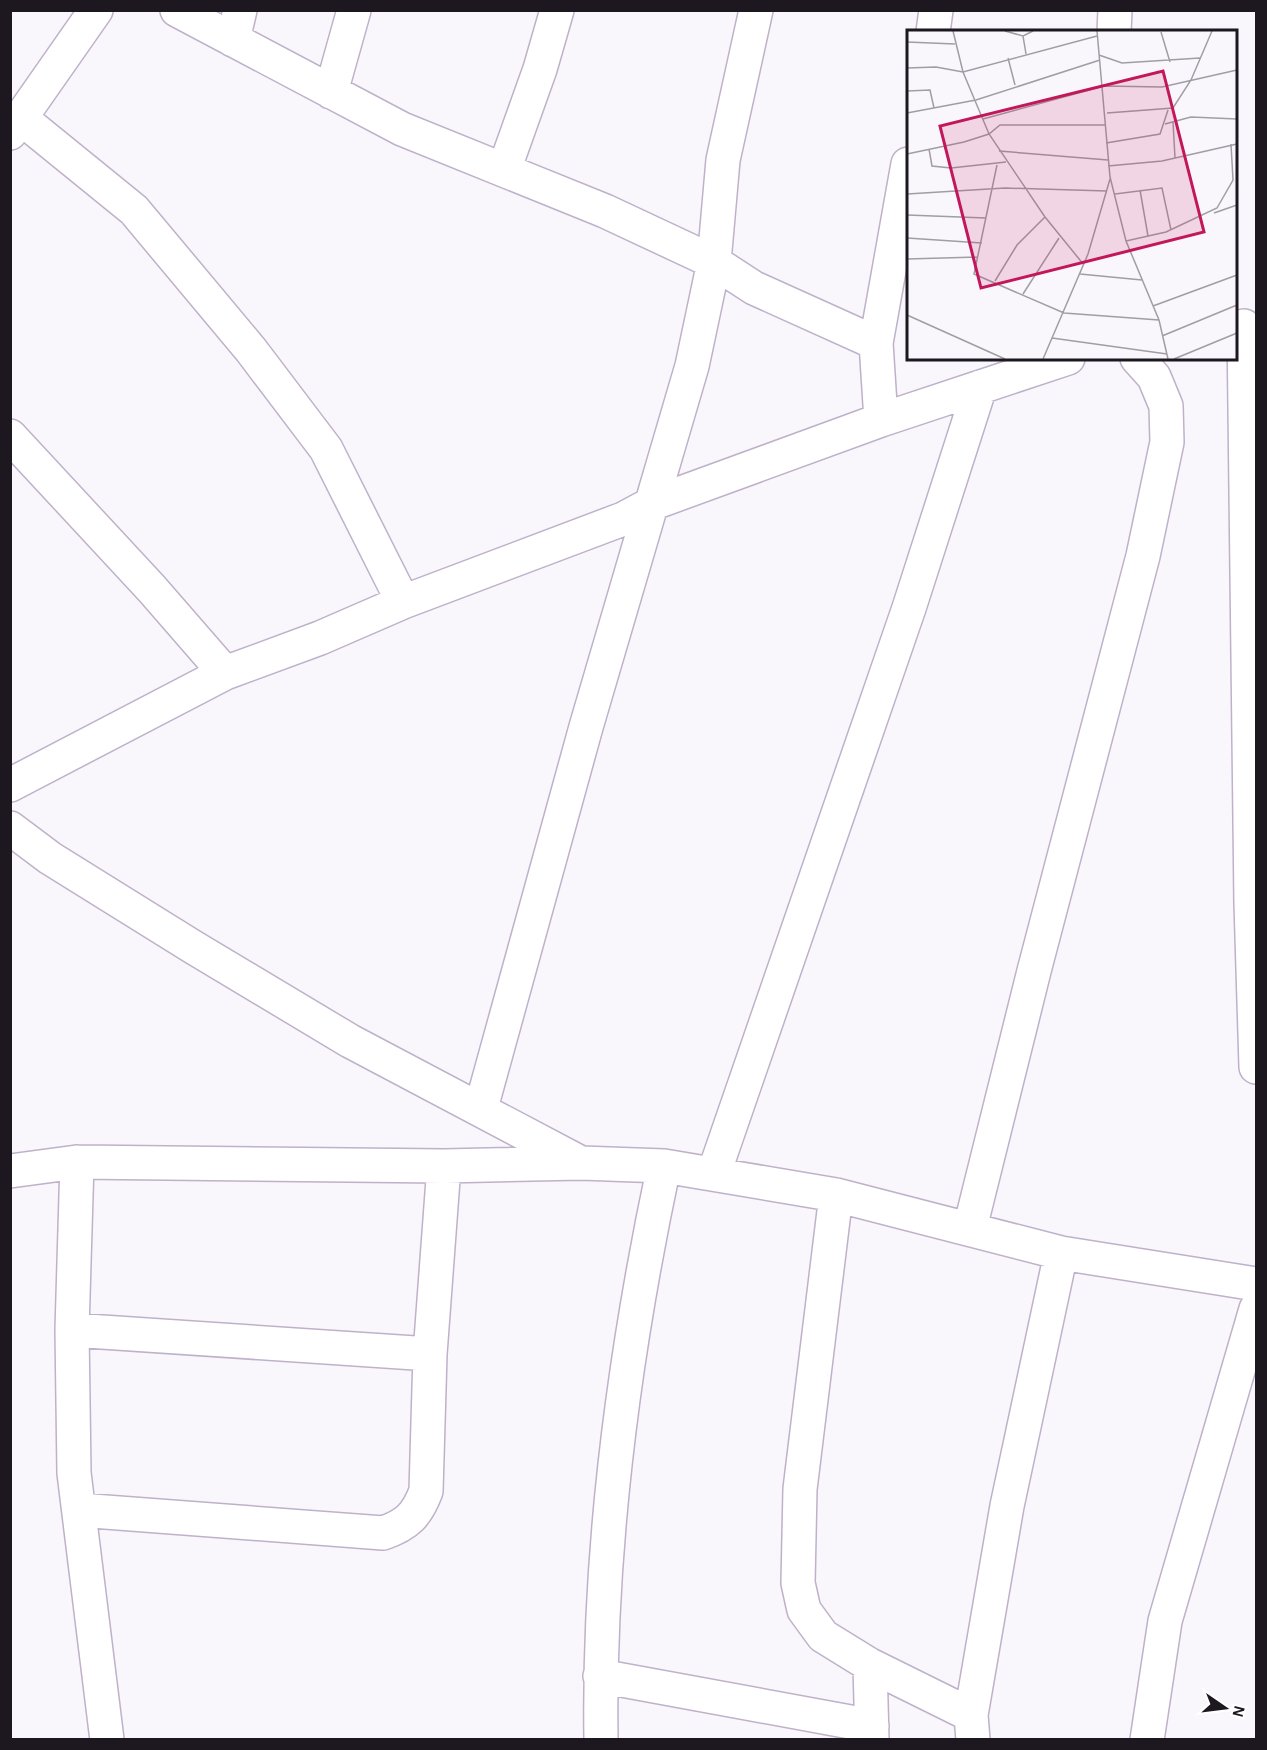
<svg xmlns="http://www.w3.org/2000/svg" width="1267" height="1750" font-family="'Alegreya Sans',sans-serif">
  <style>
    .lines { fill: none; stroke-linecap: round; stroke-linejoin: round }
    .minor-casing { stroke: #bfb1ca; stroke-width: 36 }
    .minor { stroke: #fff; stroke-width: 33 }
    .inset-road { fill: none; stroke: #a19da4; stroke-width: 1.5 }
    .view { fill: #c2185b; fill-opacity: 0.15; stroke: #c2185b; stroke-width: 3 }
    .inset-edge { fill: none; stroke: #1d1720; stroke-width: 3 }
  </style>
  <rect width="100%" height="100%" fill="#f9f6fc"/>
  <g class="lines">
    <defs>
      <path id="minor" d="M177,10L402,129L605,211L714,262L754,288L876,343
        M933,32L936,10
        M1114,32L1115,10
        M233,40L240,10
        M331,92L354,10
        M22,119L134,210L251,350L326,449L403,602
        M10,133L96,10
        M504,170L540,69L557,10
        M1244,326L1251,903L1256,1067
        M881,420L876,343L908,164
        M10,436L152,589L225,673
        M10,785L225,673L320,638L403,602L623,519L651,504L881,420L1068,358
        M10,828L50,858L193,947L350,1041L579,1162
        M481,1108L586,727L692,366L714,262L723,160L756,10
        M77,1162L72,1330L74,1473L107,1740
        M10,1171L77,1162L444,1166L581,1163L664,1166L836,1195L1061,1253L1256,1284
        M714,1173L909,608L980,387
        M836,1195L800,1489L798,1583L804,1610L823,1636L870,1665L971,1715
        M970,1228L1034,971L1143,556L1167,442L1166,406L1154,377L1137,358
        M72,1330L430,1354
        M79,1510L383,1533C407,1525 417,1515 426,1491L430,1354L444,1166
        M870,1665L872,1740
        M600,1676L872,1726
        M601,1740C598,1546 624,1354 664,1166
        M973,1740L971,1715L1007,1506L1061,1253
        M1147,1740L1165,1621L1256,1309"/>
    </defs>
    <use href="#minor" class="minor-casing"/>
    <use href="#minor" class="minor"/>
  </g>
  <g transform="translate(907 30)">
    <rect width="330" height="330" fill="#f9f6fc"/>
    <path class="inset-road" d="M46,1L56,42L82,104L138,187L177,235M98,1L116,6L126,1M190,1L203,147L219,211L252,290L261,329M254,2L263,32M116,6L119,24M0,12L48,14M192,25L215,33L293,28M101,28L108,55M0,38L29,37L56,42L190,6M0,61L23,60L27,78M0,83L69,70L193,30M200,83L266,78L284,50L305,1M76,89L197,56L255,57L330,40M266,92L268,128M258,94L284,87L330,89M199,113L253,104L261,80M22,119L25,136L44,138L99,132M92,121L201,130M0,124L57,112L82,104L93,95H199M90,135L67,244L157,283L252,290M201,136L255,131L330,114M233,160L241,206M0,164L98,158L200,161M208,164L255,158L264,200M307,183L330,175M0,185L79,188M0,208L75,213M219,211L259,202L310,178L326,150L324,114M0,229L71,227M173,244L235,250M88,251L110,215L138,187M116,264L152,208M246,276L330,245M0,285L98,329M255,306L330,275M145,308L260,324M136,329L181,224L203,149M267,329L330,303"/>
    <path class="view" d="M256,41L297,202L74,258L33,96Z"/>
    <rect width="330" height="330" class="inset-edge"/>
  </g>
  <rect width="1267" height="1750" fill="none" stroke="#1d1720" stroke-width="24"/>
  <g transform="translate(1225 1708) rotate(104)" stroke="#ffffff" stroke-width="4.5" paint-order="stroke">
  <path d="M0-4.5L10 22L0 15L-10 22Z" fill="#1d1720"/>
  <text y="-9" font-size="16" font-weight="bold" text-anchor="middle" fill="#1d1720">N</text>
  </g>
</svg>
